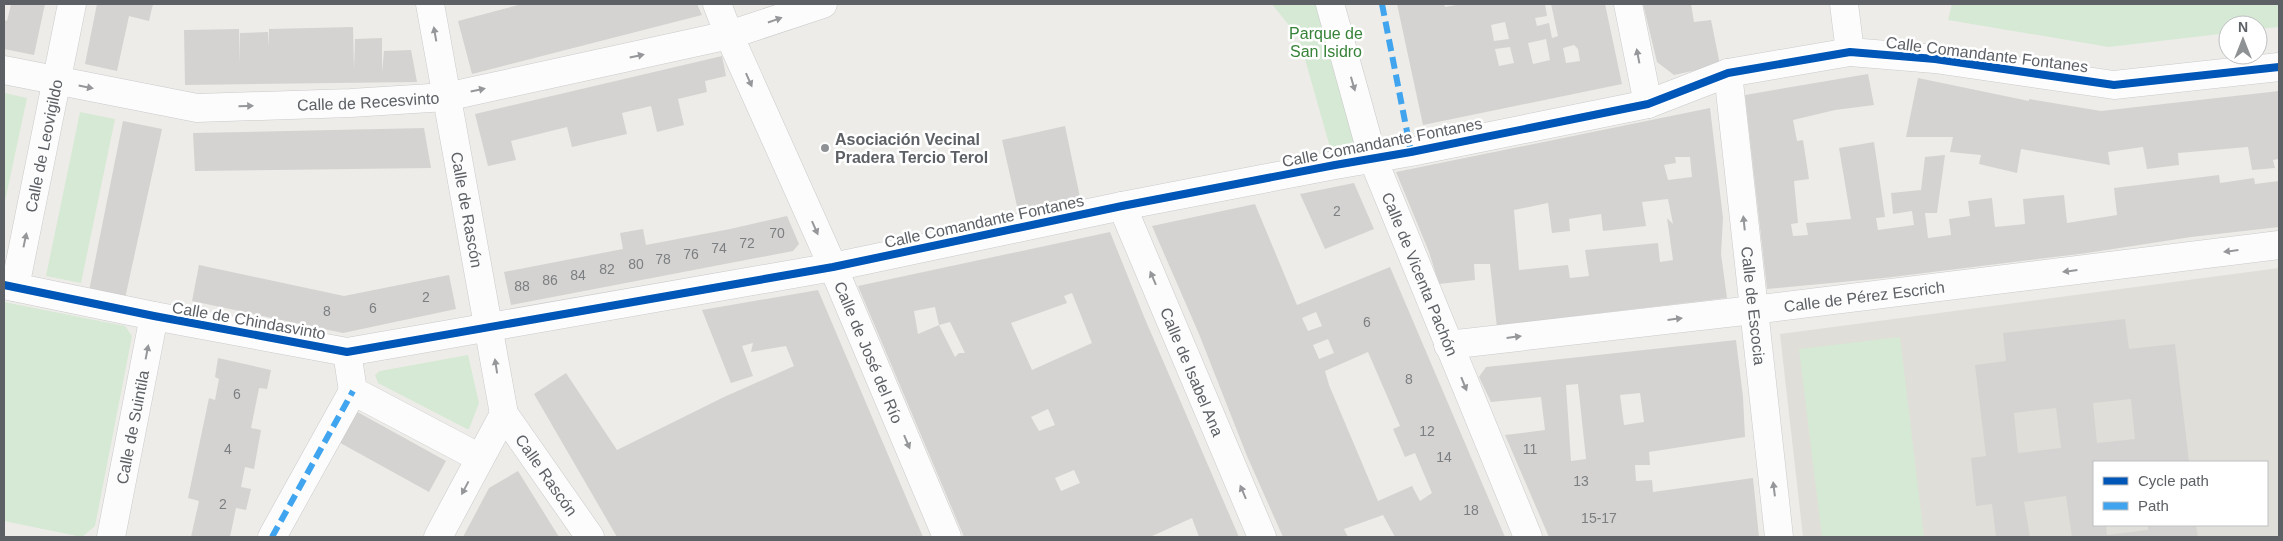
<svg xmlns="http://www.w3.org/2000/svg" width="2283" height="541" font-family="Arial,sans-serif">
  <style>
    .education { fill: #e0ded8; fill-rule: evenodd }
    .green { fill: #d6e9d4 }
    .building { fill: #d4d3d1; fill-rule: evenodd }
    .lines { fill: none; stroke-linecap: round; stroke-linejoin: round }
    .minor-casing { stroke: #c9caca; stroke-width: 29 }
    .minor { stroke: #fcfcfc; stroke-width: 28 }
    .quiet { stroke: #40a5ee; stroke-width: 6; stroke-dasharray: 12 6; stroke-linecap: butt }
    .cycleway-casing { stroke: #fff; stroke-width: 11 }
    .cycleway { stroke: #0057b8; stroke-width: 8 }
    .oneway { fill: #95979a }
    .poi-dot { fill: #8f9294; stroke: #fff; stroke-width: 2 }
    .labels { text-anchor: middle; stroke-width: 5; stroke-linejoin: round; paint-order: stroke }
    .number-label { font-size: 14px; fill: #7c7f82 }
    .park-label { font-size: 16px; fill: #378339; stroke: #fff }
    .street-label { font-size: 16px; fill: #5d6166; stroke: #fff }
    .poi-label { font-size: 16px; font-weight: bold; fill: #5d6166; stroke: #fff; text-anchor: start }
  </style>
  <rect width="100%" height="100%" fill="#edece8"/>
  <path class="education" d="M2279,268V537H1803L1780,334ZM2094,462H2267V525H2094Z"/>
  <path class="green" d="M1272,4H1342L1384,157L1335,165L1299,38Z
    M1952,4H2279V27L2258,29V25H2228V33L2109,47L1948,20Z
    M4,93L27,98L4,206Z
    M80,112L115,119L81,283L46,276Z
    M4,302L125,326L132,336L95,526L82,537L4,521Z
    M1900,337L1924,537H1822L1799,349Z
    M468,355L479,403L469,429H467L378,383L375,375L380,371Z"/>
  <path class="building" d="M11,4H45L34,55L4,49V20L7,21Z
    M97,4H153L149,21L129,16L117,71L85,64Z
    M522,4H697L702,15L472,74L458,21Z
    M1397,4H1444L1445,7L1462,4H1545L1547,16L1535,18L1537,26L1549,23L1552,38L1558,36L1551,4H1605L1622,84L1423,125ZM1505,22L1509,39L1494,41L1491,25ZM1546,39L1550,60L1533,64L1528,43ZM1574,45L1578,49L1580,61L1566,63L1563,48ZM1510,47L1514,63L1499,66L1495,49Z
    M1643,4H1691L1694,22L1711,20L1720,65L1674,75L1657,62Z
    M353,27L354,70L355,39L382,38V72L384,51L411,50L417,82L185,85L184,30L239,29L240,65V33L268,32L269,47V29Z
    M722,56L726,76L705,81L707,92L678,99L684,125L657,132L651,106L622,113L627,134L572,147L567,127L511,141L516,160L488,166L475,114Z
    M1868,74L1874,105L1835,110L1793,120L1797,141L1803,140L1809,179L1794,181L1798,223L1791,224L1793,236L1808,235L1806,223L1851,219L1839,148L1874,142L1885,217L1876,218L1878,230L1914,225L1912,211L1893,214L1891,193L1921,190L1925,157L1945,155L1937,213H1925L1928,238L1951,235L1949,219L1970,216L1968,201L1992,198L1995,227L2025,224L2023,199L2064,195L2067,223L2117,215L2114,188L2219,175L2220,183L2254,178L2255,184L2279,181V227L2191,237L2087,253L1884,278L1767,289L1745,95Z
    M1918,78L2029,101V99L2101,111L2279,91V159L2273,160L2275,168L2252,170L2248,147L2178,153L2179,165L2147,169L2143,147L2108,152L2110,165L2021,149L2017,173L1979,164L1981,155L1950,152L1953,137H1906Z
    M1710,108L1723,218L1721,254L1727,298L1559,318V322L1497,328L1490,264H1474L1475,280L1439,284L1429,252L1396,172ZM1675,157H1690L1692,177L1668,180L1664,165L1676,163ZM1668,199L1673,224L1667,218L1673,260L1660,262L1658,243L1585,250L1589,276L1570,278L1568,265L1519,270L1514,210L1548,203L1552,233L1570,231L1569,219L1601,214L1603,231L1646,226L1642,202Z
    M123,121L162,129L124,303L88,296Z
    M1065,126L1081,202L1019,215L1002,140Z
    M424,128L431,168L195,171L193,133Z
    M1354,183L1374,229L1325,249L1300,194Z
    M1255,204L1297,305L1390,267L1505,537H1395L1383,515L1344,529L1348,537H1283L1247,456L1199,334L1152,226ZM1316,312L1322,326L1308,331L1302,318ZM1328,339L1334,353L1319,359L1313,345ZM1368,352L1400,426L1393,429L1405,457L1415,453L1432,493L1420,501L1412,486L1378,501L1329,385L1325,371Z
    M787,216L799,244L793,251L511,305L504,272L623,249L620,233L643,229L646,245L730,229Z
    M1110,232L1145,319L1239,537H1199L1192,518L1150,537H964L858,286ZM1072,293L1092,343L1032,370L1011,323L1067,303L1064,296ZM935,307L939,325L950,322L965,353H959L955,357L939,325L918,334L914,311ZM1048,409L1055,425L1039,431L1031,417ZM1074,470L1080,483L1061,491L1055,478Z
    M199,265L344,296L449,275L456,309L343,333L192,301Z
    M818,290L923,537H617L534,394L566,373L617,450L724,397L794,366L786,346L751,352L753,343L742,346L753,376L731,383L702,310Z
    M2125,319L2129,349L2175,344L2189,462H2094V525H2106L2107,535L2148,530V525H2196L2198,537H2072L2066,496L2024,502L2030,537H1996L1992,504L1976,506L1971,458L1986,456L1975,365L2006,361L2003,333ZM2131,399L2135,439L2097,443L2093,403ZM2056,408L2061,448L2018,453L2014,413Z
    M1736,340L1743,397L1745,437L1649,452L1650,465H1635L1636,481L1652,480L1653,492L1753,478L1759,537H1549L1505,435L1545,430L1541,397L1491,402L1479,377L1486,367ZM1578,384L1586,459L1571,461L1566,385ZM1640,393L1644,422L1624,425L1620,395Z
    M218,358L271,370L267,389L259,388L251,428L261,430L254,469L245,467L241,487L251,489L246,510L236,508L230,537H191L199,501L188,498L209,398L215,400L219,379L215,377Z
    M352,409L446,461L429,492L335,440Z
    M518,471L559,537H463L489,488Z"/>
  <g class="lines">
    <defs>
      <g id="minor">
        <path id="s1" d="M430,4L504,414L590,537"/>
        <path id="s2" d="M717,4L729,35L833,267L947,537"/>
        <path id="s3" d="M1330,4L1373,159L1528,537"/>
        <path d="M1628,4L1648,104"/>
        <path d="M1844,4L1850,52"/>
        <path id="s4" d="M4,70L197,108L351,103L446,97L729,35L823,4"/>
        <path id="s5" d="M1728,73L1779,537"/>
        <path id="s6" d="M1122,206L1262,537"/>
        <path d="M4,285L154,316L347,352L833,267L1122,206L1335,165L1411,152L1648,104L1728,73L1850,52L1935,59L2114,85L2279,67"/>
        <path id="s7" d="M15,287L72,4"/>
        <path id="s8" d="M1448,345L1753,310L2279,245"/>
        <path d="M347,352L353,391L480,458"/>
        <path id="s9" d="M111,537L154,316"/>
        <path d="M272,537L353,391"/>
        <path d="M438,537L504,414"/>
      </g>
    </defs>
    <use href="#minor" class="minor-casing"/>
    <use href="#minor" class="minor"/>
    <path class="quiet" d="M1382,4L1411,152
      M272,537L353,391"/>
    <defs>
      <path id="cycleway" d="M4,285L154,316L347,352L833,267L1122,206L1335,165L1411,152L1648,104L1728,73L1850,52L1935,59L2114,85L2279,67"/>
    </defs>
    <use href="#cycleway" class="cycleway-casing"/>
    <use href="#cycleway" class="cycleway"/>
  </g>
  <defs><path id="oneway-solid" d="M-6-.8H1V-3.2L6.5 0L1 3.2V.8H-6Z" transform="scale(1.25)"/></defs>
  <g class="oneway">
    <use href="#oneway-solid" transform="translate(775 20) rotate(-19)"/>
    <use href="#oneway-solid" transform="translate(435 34) rotate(-100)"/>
    <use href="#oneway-solid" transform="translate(637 56) rotate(-12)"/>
    <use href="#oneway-solid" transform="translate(1638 56) rotate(-101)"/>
    <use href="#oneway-solid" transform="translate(749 80) rotate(66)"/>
    <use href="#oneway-solid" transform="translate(1353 84) rotate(74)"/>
    <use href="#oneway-solid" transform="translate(86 87) rotate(11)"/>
    <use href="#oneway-solid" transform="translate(478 90) rotate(-12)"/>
    <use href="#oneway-solid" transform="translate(246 106) rotate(-2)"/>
    <use href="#oneway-solid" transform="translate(1744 223) rotate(-96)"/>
    <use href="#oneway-solid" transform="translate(815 228) rotate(66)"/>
    <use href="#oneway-solid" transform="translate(25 240) rotate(-78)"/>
    <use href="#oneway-solid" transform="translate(2231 251) rotate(173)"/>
    <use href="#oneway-solid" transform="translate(2070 271) rotate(173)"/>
    <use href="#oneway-solid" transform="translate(1153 278) rotate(-113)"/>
    <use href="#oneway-solid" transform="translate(1675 319) rotate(-7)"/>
    <use href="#oneway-solid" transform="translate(1514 337) rotate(-7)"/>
    <use href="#oneway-solid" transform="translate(147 352) rotate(-79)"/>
    <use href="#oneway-solid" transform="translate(496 366) rotate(-99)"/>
    <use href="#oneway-solid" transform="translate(1464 384) rotate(68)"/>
    <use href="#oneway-solid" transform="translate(907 442) rotate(67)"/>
    <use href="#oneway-solid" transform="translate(465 488) rotate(118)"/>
    <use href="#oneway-solid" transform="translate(1774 489) rotate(-97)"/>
    <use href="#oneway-solid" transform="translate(1243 492) rotate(-113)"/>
  </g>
  <circle class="poi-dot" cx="825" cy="148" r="5"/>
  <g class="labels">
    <g class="number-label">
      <text x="1337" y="216">2</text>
      <text x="777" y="238">70</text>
      <text x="747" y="248">72</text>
      <text x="719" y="253">74</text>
      <text x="691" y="259">76</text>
      <text x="663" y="264">78</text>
      <text x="636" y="269">80</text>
      <text x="607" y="274">82</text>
      <text x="578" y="280">84</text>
      <text x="550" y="285">86</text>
      <text x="522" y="291">88</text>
      <text x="426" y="302">2</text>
      <text x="373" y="313">6</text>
      <text x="327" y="316">8</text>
      <text x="1367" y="327">6</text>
      <text x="1409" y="384">8</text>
      <text x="237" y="399">6</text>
      <text x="1427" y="436">12</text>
      <text x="228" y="454">4</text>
      <text x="1530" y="454">11</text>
      <text x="1444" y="462">14</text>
      <text x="1581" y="486">13</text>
      <text x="223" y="509">2</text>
      <text x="1471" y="515">18</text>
      <text x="1599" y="523">15-17</text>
    </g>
    <g class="park-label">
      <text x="1326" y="39">Parque de<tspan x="1326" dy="18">San Isidro</tspan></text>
    </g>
    <g class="street-label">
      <text transform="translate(1987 54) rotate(7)" y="6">Calle Comandante Fontanes</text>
      <text dy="6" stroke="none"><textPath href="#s4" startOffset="368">Calle de Recesvinto</textPath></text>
      <text transform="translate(1382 142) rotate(-11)" y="6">Calle Comandante Fontanes</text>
      <text dy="6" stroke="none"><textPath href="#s7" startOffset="144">Calle de Leovigildo</textPath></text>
      <text dy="6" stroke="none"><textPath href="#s1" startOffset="209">Calle de Rascón</textPath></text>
      <text transform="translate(984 221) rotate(-12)" y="6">Calle Comandante Fontanes</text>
      <text dy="6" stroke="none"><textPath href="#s3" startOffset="285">Calle de Vicenta Pachón</textPath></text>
      <text dy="6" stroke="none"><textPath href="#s8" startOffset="419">Calle de Pérez Escrich</textPath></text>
      <text dy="6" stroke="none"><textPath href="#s5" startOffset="234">Calle de Escocia</textPath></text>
      <text transform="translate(249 320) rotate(10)" y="6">Calle de Chindasvinto</text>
      <text dy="6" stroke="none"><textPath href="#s2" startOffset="380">Calle de José del Río</textPath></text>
      <text dy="6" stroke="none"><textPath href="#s6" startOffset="180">Calle de Isabel Ana</textPath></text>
      <text dy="6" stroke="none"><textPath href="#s9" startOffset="112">Calle de Suintila</textPath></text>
      <text dy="6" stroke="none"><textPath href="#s1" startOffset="491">Calle Rascón</textPath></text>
    </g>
    <g class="poi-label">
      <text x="835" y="145">Asociación Vecinal<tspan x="835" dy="18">Pradera Tercio Terol</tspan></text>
    </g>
  </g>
  <rect width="2283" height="541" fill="none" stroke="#5d6166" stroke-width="10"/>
  <rect x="2093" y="461" width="175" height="65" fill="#ffffff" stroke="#bec0c2"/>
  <rect x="2103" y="477" width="25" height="8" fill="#0057b8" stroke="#bec0c2"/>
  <text x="2138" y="486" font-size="15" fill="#5d6166">Cycle path</text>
  <rect x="2103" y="502" width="25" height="8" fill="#40a5ee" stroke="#bec0c2"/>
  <text x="2138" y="511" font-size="15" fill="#5d6166">Path</text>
  <g transform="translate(2243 40)"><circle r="24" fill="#ffffff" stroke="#bec0c2"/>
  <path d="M0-4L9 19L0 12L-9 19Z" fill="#8f9294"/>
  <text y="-8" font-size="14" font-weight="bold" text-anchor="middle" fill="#5d6166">N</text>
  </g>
</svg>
